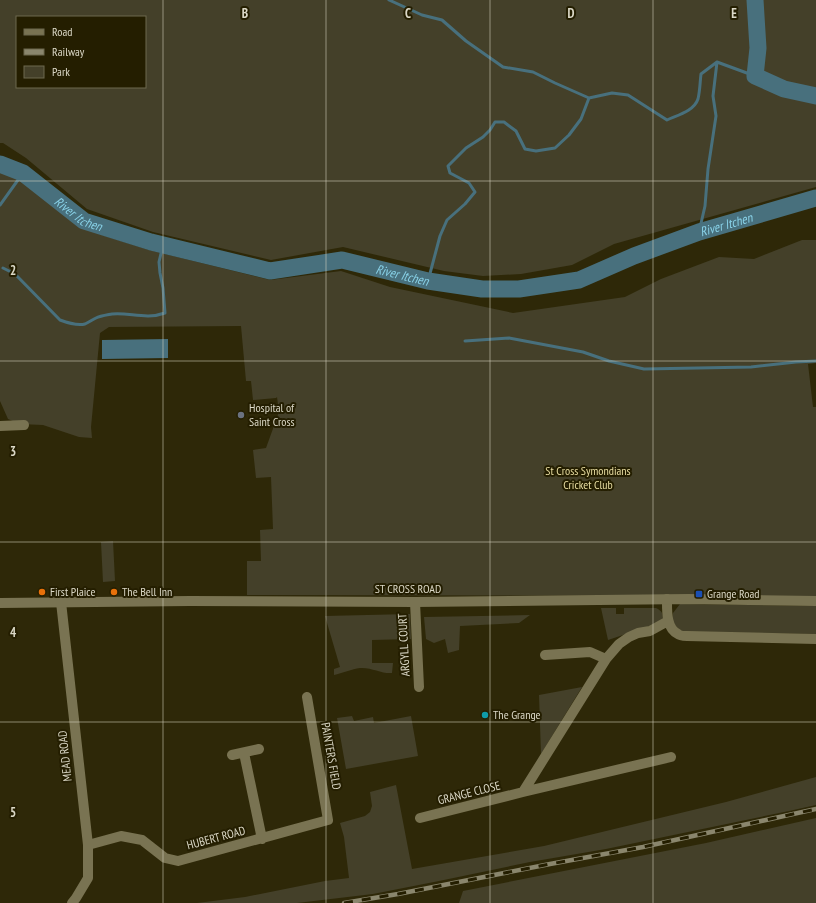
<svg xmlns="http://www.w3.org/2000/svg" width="816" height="903" font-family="'PT Sans Narrow',sans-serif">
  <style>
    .green { fill: #444029; fill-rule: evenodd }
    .water { fill: #48707d }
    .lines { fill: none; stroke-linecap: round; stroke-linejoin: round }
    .stream { stroke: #48707d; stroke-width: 3 }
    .river { stroke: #48707d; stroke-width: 17 }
    .minor { stroke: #797352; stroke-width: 10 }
    .secondary { stroke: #797352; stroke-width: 10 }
    .rail-casing { stroke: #8a866d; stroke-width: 4.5 }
    .rail { stroke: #241e00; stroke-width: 3; stroke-dasharray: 9; stroke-linecap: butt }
    .grid { fill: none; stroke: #dbd8c6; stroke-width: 1; stroke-opacity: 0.55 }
    .worship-dot { fill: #6b7280; stroke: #241e00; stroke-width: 1.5 }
    .food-dot { fill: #e8710a; stroke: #241e00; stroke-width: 1.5 }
    .transit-dot { fill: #1a4fb4; stroke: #241e00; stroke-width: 1.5 }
    .culture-dot { fill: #0f9aa8; stroke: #241e00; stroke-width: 1.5 }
    .labels { text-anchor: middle; stroke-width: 4; stroke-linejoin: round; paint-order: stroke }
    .poi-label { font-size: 12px; fill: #dbd8c6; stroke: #241e00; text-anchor: start }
    .park-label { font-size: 12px; fill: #e8dda1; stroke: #241e00 }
    .street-label { font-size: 12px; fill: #dbd8c6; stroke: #241e00 }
    .water-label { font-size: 13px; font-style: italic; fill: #88d1e7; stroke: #241e00 }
    .grid-label { font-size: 13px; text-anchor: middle; font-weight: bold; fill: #dbd8c6; stroke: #241e00; stroke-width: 4; stroke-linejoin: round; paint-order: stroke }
  </style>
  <rect width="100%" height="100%" fill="#2e2808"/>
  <path class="green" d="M0,0H816V187L614,244L572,265L521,274L483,276L444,271L343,247L271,260L153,232L87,209L26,158L3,143H0ZM17,17H145V87H17Z
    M0,172L25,180L76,224L99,234L149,250L270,280L341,271L390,287L513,313L625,297L661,279L719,257L754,259L802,240H816V363L808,364L813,407H816V596L247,595V561H261L260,530L273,529L271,477L256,478L253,450L266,448L279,412L277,397L276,398L253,400L251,381H246L241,326L109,327L100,333L91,427L92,438L79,437L43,425L20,424L8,419L0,401Z
    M113,541L115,581L103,582L101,542Z
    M680,604L816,606V634L685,632L679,630L672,621L673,613Z
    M601,608H616V614H624V608H656C662,611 663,613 663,619L659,623L608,640Z
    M410,614L411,639L372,640V663H393L392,673C382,674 371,667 360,668C352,669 342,673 334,675V669L340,667L325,616Z
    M530,615L519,623L460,626L459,650L448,653L445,639L434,643L426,639L424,617Z
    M582,687L541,754L539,695Z
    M352,716L354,721L373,717L374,723L411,716L418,756L346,769L337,718Z
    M816,777V805L789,811L606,849L530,862L439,881L373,894L297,903H197L245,897L325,881L349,878L344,837L340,823L365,816L370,812L372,806L370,792L396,785L412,869L544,846L726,802Z
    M816,818V903H459L463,891L706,843Z"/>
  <path class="water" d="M168,339V358L102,359V340Z"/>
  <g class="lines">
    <path class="stream" d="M389,0L422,15L442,20L466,41L503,67L533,72L555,83L589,98L612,93L628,95L667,120C678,115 694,111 698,99C700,91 700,82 701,74L717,62L755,76
      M0,205L23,173
      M699,232L705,206L708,169L716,116L713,96L717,62
      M3,268L15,274L60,320C68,323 77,326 85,324C89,322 92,320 96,318C100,316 107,315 112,314C129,312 146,320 165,313L163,288L160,273L159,262L163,245
      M428,281L440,236L447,220L465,204L475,192L469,183L450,173L448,166L466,148L483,137L490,130L495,122H504L516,131L525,149L536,151L555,148L569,135L581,119L589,98
      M465,341L509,338L583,352L609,361L644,369L751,367L796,362L816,361"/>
    <g class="river">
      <path d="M755,0L758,48L755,76L784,89L816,96"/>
      <path id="s1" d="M0,164L23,173L84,221L151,242L270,271L342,260L428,281L482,289H519L579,280L634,256L699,232L816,198"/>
    </g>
    <path class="minor" d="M0,426L24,425
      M667,599C667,611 666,628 678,634C680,636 685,636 687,636L816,639
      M61,602L88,845V878L76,898L72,903
      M415,602L419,687
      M545,655L590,652L606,659
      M244,753L262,839
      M232,755L259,749
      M523,792L606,659L619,644L629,637L638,633L650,631L668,621
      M420,818L523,792L671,757
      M88,845L121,836L142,840L165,858L178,861L328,820L307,697"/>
    <path class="secondary" d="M0,603L190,601L415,602L689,599L816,601"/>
    <defs>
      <path id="rail" d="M344,903L398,894L550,864L643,847L816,809"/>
    </defs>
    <use href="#rail" class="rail-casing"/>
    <use href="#rail" class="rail"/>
  </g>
  <path class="grid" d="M163,0V903M326,0V903M490,0V903M653,0V903M0,181H816M0,361H816M0,542H816M0,722H816"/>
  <circle class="worship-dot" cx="241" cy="415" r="4"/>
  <g class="food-dot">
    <circle cx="42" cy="592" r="4"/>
    <circle cx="114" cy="592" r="4"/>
  </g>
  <rect class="transit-dot" x="695" y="590" width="8" height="8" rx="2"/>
  <circle class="culture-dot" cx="485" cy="715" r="4"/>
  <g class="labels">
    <g class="poi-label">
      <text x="249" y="412">Hospital of<tspan x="249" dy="14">Saint Cross</tspan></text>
      <text x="50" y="596">First Plaice</text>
      <text x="122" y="596">The Bell Inn</text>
      <text x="707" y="598">Grange Road</text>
      <text x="493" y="719">The Grange</text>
    </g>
    <g class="park-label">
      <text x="588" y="475">St Cross Symondians<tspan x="588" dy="14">Cricket Club</tspan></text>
    </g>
    <g class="street-label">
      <text x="408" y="593">ST CROSS ROAD</text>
      <text transform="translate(404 645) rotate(-93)" y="4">ARGYLL COURT</text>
      <text transform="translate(65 756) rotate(-96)" y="4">MEAD ROAD</text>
      <text transform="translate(331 756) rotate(80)" y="4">PAINTERS FIELD</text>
      <text transform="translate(469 793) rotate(-14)" y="4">GRANGE CLOSE</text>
      <text transform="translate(216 838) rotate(-15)" y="4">HUBERT ROAD</text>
    </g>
    <g class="water-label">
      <text dy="5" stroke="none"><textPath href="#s1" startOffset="94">River Itchen</textPath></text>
      <text dy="5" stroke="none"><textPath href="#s1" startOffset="766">River Itchen</textPath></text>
      <text dy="5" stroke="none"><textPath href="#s1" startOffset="430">River Itchen</textPath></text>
    </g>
  </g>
  <g class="grid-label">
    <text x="245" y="18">B</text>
    <text x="408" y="18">C</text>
    <text x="571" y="18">D</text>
    <text x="734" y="18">E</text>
    <text x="13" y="275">2</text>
    <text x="13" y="456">3</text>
    <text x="13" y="637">4</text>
    <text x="13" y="817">5</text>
  </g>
  <rect x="16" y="16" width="130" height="72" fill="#241e00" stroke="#6d684f"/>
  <rect x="24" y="29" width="20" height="6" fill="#797352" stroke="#6d684f"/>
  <text x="52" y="36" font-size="12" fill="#dbd8c6">Road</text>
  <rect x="24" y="49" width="20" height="6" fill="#8a866d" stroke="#6d684f"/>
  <text x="52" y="56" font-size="12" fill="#dbd8c6">Railway</text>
  <rect x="24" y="66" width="20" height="12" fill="#444029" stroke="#6d684f"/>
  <text x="52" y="76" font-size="12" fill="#dbd8c6">Park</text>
</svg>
